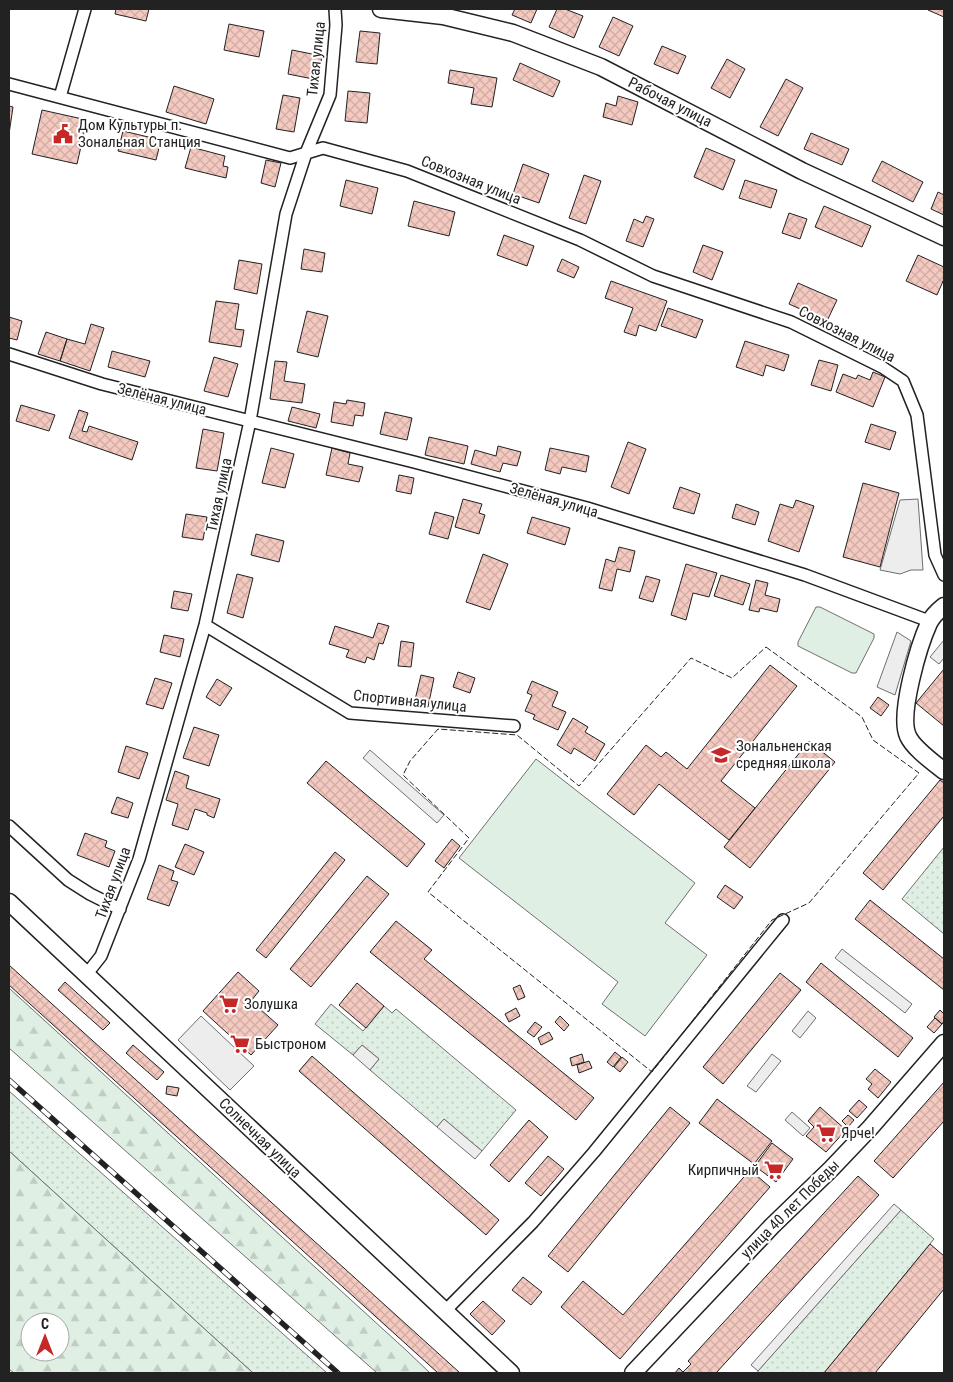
<svg xmlns="http://www.w3.org/2000/svg" width="953" height="1382" font-family="'Roboto Condensed',sans-serif">
  <style>
    .green { fill: url(#green-dots); stroke: #6f6f6f }
    .forest { fill: url(#forest-firs); stroke: #6f6f6f; fill-rule: evenodd }
    .pitch { fill: #e0efe3; stroke: #6f6f6f }
    .parking { fill: #ededed; stroke: #6f6f6f }
    .building { fill: url(#building-cross-hatch); stroke: #222 }
    .lines { fill: none; stroke-linecap: round; stroke-linejoin: round }
    .street-casing { stroke: #222; stroke-width: 14 }
    .secondary-casing { stroke: #222; stroke-width: 19 }
    .street { stroke: #fff; stroke-width: 11 }
    .secondary { stroke: #fff; stroke-width: 16 }
    .rail-casing { stroke: #222; stroke-width: 5.5 }
    .rail { stroke: #fff; stroke-width: 4; stroke-dasharray: 11; stroke-linecap: butt }
    .fence { stroke: #222; stroke-width: 1; stroke-dasharray: 6 2.5; stroke-linecap: butt }
    .labels { text-anchor: middle; stroke-width: 4; stroke-linejoin: round; paint-order: stroke }
    .street-label { font-size: 15px; fill: #222; stroke: #fff }
    .poi-label { font-size: 15px; fill: #222; stroke: #fff; text-anchor: start }
  </style>
  <defs>
    <pattern id="green-dots" width="8" height="8" patternUnits="userSpaceOnUse" patternTransform="scale(1.25)"><rect width="8" height="8" fill="#e0efe3"/><path d="M2 2h.1M6 6h.1" fill="none" stroke="#c0cdc2" stroke-width="1.8" stroke-linecap="round"/></pattern>
    <pattern id="forest-firs" width="22" height="20" patternUnits="userSpaceOnUse" patternTransform="scale(1.25)"><rect width="22" height="20" fill="#e0efe3"/><path d="M5 1l3.5 6h-7zM16 11l3.5 6h-7z" fill="#c0cdc2"/></pattern>
    <pattern id="building-cross-hatch" width="8" height="8" patternUnits="userSpaceOnUse" patternTransform="scale(1.25)"><rect width="8" height="8" fill="#f3c9c0"/><path d="M0 0l8 8M0 8l8-8" fill="none" stroke="#d0aca5"/></pattern>
  </defs>
  <rect width="100%" height="100%" fill="#fff"/>
  <path class="green" d="M944,847V934L902,899Z
    M331,1004L363,1031L384,1006L392,1013L396,1009L516,1110L482,1151L444,1119L437,1127L370,1070L379,1059L362,1045L353,1055L315,1024Z
    M9,1091L327,1373H253L9,1151Z
    M901,1210L934,1239L824,1373H758V1371Z"/>
  <path class="forest" d="M9,988L407,1351L430,1373H377L9,1048Z
    M9,1151L253,1373H14L9,1369ZM30,1322H60V1352H30Z"/>
  <path class="pitch" d="M816,607H820L874,634V638L856,673H852L798,646V642Z
    M536,759L695,883L665,923L707,955L645,1036L602,1004L618,982L459,858Z"/>
  <path class="parking" d="M918,499L923,570H911L900,574L880,570L900,500Z
    M897,632L911,641L895,695L877,687Z
    M944,640V658L939,664L930,657Z
    M370,750L444,815L437,823L363,758Z
    M842,949L912,1004L905,1013L835,958Z
    M808,1011L816,1018L800,1038L792,1031Z
    M201,1016L254,1066L230,1090L178,1040Z
    M362,1045L379,1059L370,1070L353,1055Z
    M772,1054L781,1061L756,1092L747,1086Z
    M792,1112L810,1128L803,1136L785,1120Z
    M444,1119L482,1151L475,1159L437,1127Z
    M894,1204L901,1210L758,1371L751,1365Z"/>
  <path class="building" d="M116,9H149L146,21L115,14Z
    M515,9H537L531,23L512,15Z
    M557,9H565L583,16L574,38L549,27Z
    M929,9H944V17L928,10Z
    M613,17L633,26L619,56L599,47Z
    M229,24L264,31L259,57L224,50Z
    M360,31L380,33L377,64L356,62Z
    M662,46L686,56L678,74L654,64Z
    M292,50L322,56L318,80L288,74Z
    M727,59L745,69L730,98L711,88Z
    M520,63L560,81L553,97L513,80Z
    M450,70L497,78L492,107L471,104L474,88L448,83Z
    M786,79L803,88L778,136L760,127Z
    M174,86L214,99L206,124L166,112Z
    M348,91L370,93L367,123L345,121Z
    M283,95L300,98L294,132L276,129Z
    M618,96L638,102L632,125L603,117L606,103L616,106Z
    M9,106L13,107L9,134Z
    M42,110L87,120L77,164L32,154Z
    M123,131L161,140L156,160L118,151Z
    M811,133L849,149L842,165L804,149Z
    M191,147L225,156L223,166L228,167L226,178L185,168Z
    M706,148L735,160L723,190L694,177Z
    M266,160L281,163L275,187L261,183Z
    M882,161L923,182L913,202L872,181Z
    M523,164L549,174L539,203L513,194Z
    M584,175L601,181L586,224L569,218Z
    M346,180L378,188L372,214L340,206Z
    M745,180L777,190L771,208L739,198Z
    M938,192L944,195V215L931,209Z
    M414,201L455,212L449,236L408,226Z
    M824,206L871,226L862,247L815,227Z
    M789,213L807,219L800,239L782,233Z
    M646,216L654,219L643,247L626,241L634,219L643,223Z
    M504,235L534,246L527,266L497,255Z
    M703,245L723,252L712,280L693,272Z
    M304,249L325,253L322,272L301,269Z
    M918,255L944,267V279L937,295L906,281Z
    M562,259L579,267L574,278L557,271Z
    M239,260L262,264L257,294L234,289Z
    M611,281L667,301L656,331L639,325L636,336L624,332L633,308L605,298Z
    M798,283L837,300L827,321L789,304Z
    M216,301L239,304L235,329L244,330L241,347L209,342Z
    M668,308L703,320L696,338L661,326Z
    M307,311L328,316L318,357L297,352Z
    M9,317L22,321L17,340L9,338Z
    M91,324L104,328L90,371L60,361L67,339L85,344Z
    M46,332L67,339L60,361L38,354Z
    M745,341L789,355L784,371L766,365L763,376L736,367Z
    M112,351L150,361L145,377L108,367Z
    M214,357L238,364L228,397L204,391Z
    M819,360L838,365L831,391L811,385Z
    M275,361L287,362L284,381L305,384L302,403L270,399Z
    M873,372L885,377L873,407L836,392L843,374L856,379L858,375L870,380Z
    M347,400L365,403L363,416L355,415L353,426L331,422L334,402L346,404Z
    M21,405L55,415L49,431L16,421Z
    M292,407L320,414L316,428L288,421Z
    M79,410L88,413L82,431L87,432L89,426L138,442L132,460L69,438Z
    M385,412L412,418L407,440L380,434Z
    M871,424L896,432L890,450L865,442Z
    M203,429L224,433L217,471L196,468Z
    M429,437L468,446L464,464L425,455Z
    M628,442L646,449L629,494L611,487Z
    M498,446L521,452L517,466L503,463L500,472L471,464L475,450L496,456Z
    M271,448L294,454L285,488L262,483Z
    M332,448L350,453L348,464L363,467L359,482L326,475Z
    M550,448L589,456L586,472L562,467L560,474L545,470Z
    M399,475L414,478L411,494L396,491Z
    M863,483L899,493L880,567L843,557Z
    M680,487L700,494L694,514L673,508Z
    M463,499L482,504L479,513L485,515L479,534L455,527Z
    M796,500L814,506L799,552L768,541L780,504L793,508Z
    M736,504L759,512L755,525L732,518Z
    M435,512L454,517L448,539L429,534Z
    M186,514L207,517L203,540L182,537Z
    M532,517L570,528L565,545L527,533Z
    M256,534L284,541L279,562L251,555Z
    M619,547L635,551L630,572L617,569L612,591L599,588L606,559L615,562Z
    M483,554L508,564L490,610L466,602Z
    M686,564L717,573L709,597L693,593L686,620L671,615Z
    M237,574L253,578L243,618L227,613Z
    M721,575L750,584L743,605L714,596Z
    M646,576L660,580L653,602L639,598Z
    M756,580L768,583L765,595L780,599L777,612L760,608L759,612L749,610Z
    M174,591L192,594L188,611L171,608Z
    M378,623L389,626L383,644L379,643L374,660L367,657L365,663L346,657L349,650L329,644L335,626L373,638Z
    M164,635L184,639L180,657L160,652Z
    M401,641L414,643L411,667L398,666Z
    M770,665L797,686L721,781L755,808L729,840L659,784L634,815L607,794L646,745L661,757L666,752L687,769Z
    M944,669V726L916,703Z
    M458,672L475,678L470,693L453,687Z
    M421,675L434,678L428,707L414,704Z
    M155,678L172,683L163,709L146,704Z
    M217,679L232,688L220,706L206,697Z
    M532,681L558,692L552,706L566,712L558,730L533,719L535,715L525,711L532,695L527,693Z
    M878,697L889,705L881,716L870,708Z
    M573,718L588,727L585,732L605,744L595,761L574,748L571,754L557,745Z
    M194,727L219,735L209,766L183,758Z
    M809,741L835,762L750,868L724,847Z
    M126,746L148,753L139,779L118,772Z
    M326,761L425,844L407,867L307,783Z
    M175,771L189,776L186,788L220,799L214,818L207,815V813L195,809L188,830L172,825L178,804L166,800Z
    M940,780L944,783V816L883,890L863,873Z
    M117,797L133,803L128,818L111,813Z
    M85,833L107,841L105,847L115,851L109,867L77,855Z
    M452,839L460,846L444,868L435,861Z
    M185,844L204,852L194,875L175,867Z
    M335,852L345,860L266,958L256,950Z
    M159,865L174,871L171,880L178,882L169,906L147,899Z
    M367,876L389,894L311,987L290,969Z
    M725,885L743,897L734,909L717,897Z
    M870,900L944,959V990L855,919Z
    M396,921L432,950L424,959L594,1098L576,1120L370,952Z
    M821,963L913,1038L898,1057L806,982Z
    M9,965L460,1373H438L9,985Z
    M238,972L259,991L251,1001L278,1025L251,1055L203,1011Z
    M780,973L801,990L723,1084L703,1067Z
    M65,982L110,1023L103,1030L58,990Z
    M357,983L384,1006L366,1028L339,1005Z
    M520,985L525,997L518,1000L513,988Z
    M516,1008L520,1016L509,1022L505,1014Z
    M940,1010L944,1014V1021L942,1024L934,1017Z
    M560,1016L569,1025L564,1031L555,1022Z
    M935,1018L942,1024L934,1033L927,1027Z
    M535,1022L542,1027L534,1037L527,1032Z
    M549,1032L553,1039L541,1045L538,1038Z
    M133,1045L164,1072L157,1080L126,1053Z
    M615,1052L621,1057L613,1067L607,1062Z
    M582,1054L584,1062L572,1066L570,1058Z
    M312,1056L499,1220L486,1235L299,1071Z
    M622,1057L628,1062L620,1072L614,1067Z
    M589,1061L592,1068L579,1073L577,1065Z
    M875,1069L891,1082L878,1098L868,1089L872,1084L866,1079Z
    M944,1082V1121L893,1178L874,1161Z
    M167,1086L179,1088L177,1096L166,1094Z
    M717,1099L772,1141L754,1164L699,1123Z
    M859,1100L867,1107L857,1118L849,1111Z
    M670,1107L690,1123L568,1272L548,1256Z
    M820,1107L846,1130L826,1152L806,1136L814,1127L808,1121Z
    M848,1115L854,1120L848,1127L842,1121Z
    M529,1120L548,1137L509,1182L490,1165Z
    M772,1143L793,1159L776,1182L755,1166Z
    M548,1156L564,1169L541,1196L525,1183Z
    M750,1170L770,1187L620,1359L561,1307L583,1281L623,1315Z
    M858,1176L879,1195L716,1373H675L679,1368L683,1372L691,1364L688,1361Z
    M930,1244L944,1256V1289L875,1373H824Z
    M523,1277L542,1292L531,1305L512,1290Z
    M483,1301L505,1321L492,1335L470,1314Z"/>
  <g class="lines">
    <defs>
      <path id="street" d="M9,84L290,158L323,148L407,171L580,240L653,276L791,322L882,367L903,381L917,415L935,555L944,575
        M60,97L85,9
        M9,354L102,384L414,462L587,508L805,575L929,621
        M205,625L350,713L514,726
        M9,826L68,880L90,894L120,909
        M86,975L101,956L139,859L205,625L250,421L286,214L306,153L330,95L336,25L335,9
        M444,1312L533,1222L594,1152L783,920"/>
      <path id="secondary" d="M381,9L443,16L513,33L601,67L802,171L944,237
        M944,606C939,610 932,617 929,623C919,645 898,715 908,736C913,748 934,763 944,771
        M9,902L511,1373
        M633,1373L772,1226L831,1169L870,1128L944,1043"/>
    </defs>
    <use href="#street" class="street-casing"/>
    <use href="#secondary" class="secondary-casing"/>
    <use href="#street" class="street"/>
    <use href="#secondary" class="secondary"/>
    <defs>
      <path id="rail" d="M9,1080L338,1373"/>
    </defs>
    <use href="#rail" class="rail-casing"/>
    <use href="#rail" class="rail"/>
    <path class="fence" d="M766,647L862,717L873,740L919,773L809,903L772,920L652,1072L428,892L469,838L403,775L410,761L438,729L517,735L579,786L691,658L732,678Z"/>
  </g>
  <defs>
    <symbol id="civic-bare" viewBox="-9 -9 18 18"><path d="M-.6-6.5H3V-4.5H.6V-3L4-1V1h2V6H-6V1h2V-1L-.6-3ZM-1.2 2.5V6h2.4V2.5Z" fill="#c62828" stroke="#fff" stroke-width="2.5" paint-order="stroke"/></symbol>
    <symbol id="school-bare" viewBox="-9 -9 18 18"><path d="M0-5L7-2L0 1L-7-2ZM-4 1L0 2.5L4 1V4Q0 6-4 4Z" fill="#c62828" stroke="#fff" stroke-width="2.5" paint-order="stroke"/></symbol>
    <symbol id="supermarket-bare" viewBox="-9 -9 18 18"><path d="M-6-5.5h2.5l.6 2H6L4.5 2H-2.5L-4.4-4H-6ZM-1.5 3.2a1.3 1.3 0 1 0 .1 0ZM3 3.2a1.3 1.3 0 1 0 .1 0Z" fill="#c62828" stroke="#fff" stroke-width="2.5" paint-order="stroke"/></symbol>
  </defs>
  <g fill-rule="evenodd">
    <use href="#civic-bare" x="49" y="120" width="28" height="28"/>
    <use href="#school-bare" x="707" y="741" width="28" height="28"/>
    <use href="#supermarket-bare" x="215" y="990" width="28" height="28"/>
    <use href="#supermarket-bare" x="226" y="1030" width="28" height="28"/>
    <use href="#supermarket-bare" x="812" y="1119" width="28" height="28"/>
    <use href="#supermarket-bare" x="760" y="1156" width="28" height="28"/>
  </g>
  <g class="labels">
    <g class="street-label">
      <text transform="translate(316 59) rotate(-84)" y="5">Тихая улица</text>
      <text transform="translate(670 102) rotate(27)" y="5">Рабочая улица</text>
      <text transform="translate(471 180) rotate(22)" y="5">Совхозная улица</text>
      <text transform="translate(847 334) rotate(27)" y="5">Совхозная улица</text>
      <text transform="translate(162 399) rotate(14)" y="5">Зелёная улица</text>
      <text transform="translate(219 495) rotate(-78)" y="5">Тихая улица</text>
      <text transform="translate(554 500) rotate(16)" y="5">Зелёная улица</text>
      <text transform="translate(410 701) rotate(6)" y="5">Спортивная улица</text>
      <text transform="translate(113 883) rotate(-70)" y="5">Тихая улица</text>
      <text transform="translate(260 1138) rotate(44)" y="5">Солнечная улица</text>
      <text transform="translate(790 1209) rotate(-45)" y="5">улица 40 лет Победы</text>
    </g>
    <g class="poi-label">
      <text x="78" y="130">Дом Культуры п.<tspan x="78" dy="17">Зональная Станция</tspan></text>
      <text x="736" y="751">Зональненская<tspan x="736" dy="17">средняя школа</tspan></text>
      <text x="244" y="1009">Золушка</text>
      <text x="255" y="1049">Быстроном</text>
      <text x="841" y="1138">Ярче!</text>
      <text x="759" y="1175" text-anchor="end">Кирпичный</text>
    </g>
  </g>
  <rect width="953" height="1382" fill="none" stroke="#222222" stroke-width="20"/>
  <g transform="translate(45 1337)"><circle r="24" fill="#ffffff" stroke="#a7a7a7"/>
  <path d="M0-4L9 19L0 12L-9 19Z" fill="#c62828"/>
  <text y="-8" font-size="14" font-weight="bold" text-anchor="middle" fill="#222222">С</text>
  </g>
</svg>
